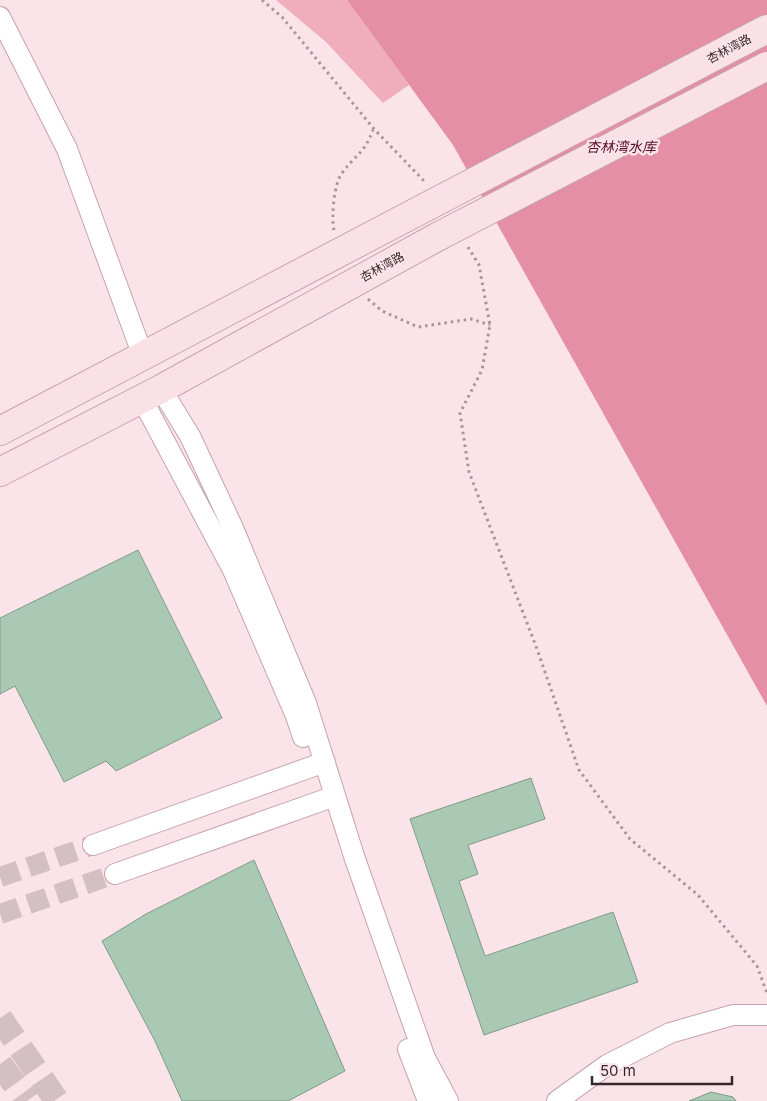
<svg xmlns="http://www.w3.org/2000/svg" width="767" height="1101" font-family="Inter,'Noto Sans SC',sans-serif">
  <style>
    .green { fill: #f0aebd }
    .water { fill: #e48fa5 }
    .building { fill: #aac9b4; stroke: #7e9b87 }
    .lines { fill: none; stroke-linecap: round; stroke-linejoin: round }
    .minor-tunnel { stroke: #d4bfc3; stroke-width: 20; stroke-dasharray: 20 10; stroke-linecap: butt }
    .tertiary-tunnel { stroke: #d4bfc3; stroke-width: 25; stroke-dasharray: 25 12; stroke-linecap: butt }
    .minor-casing { stroke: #c7a3ab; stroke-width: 22 }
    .secondary-casing { stroke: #c7a3ab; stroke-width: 30 }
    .path { stroke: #a79498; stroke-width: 3; stroke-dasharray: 2.5 4; stroke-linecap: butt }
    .minor { stroke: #fff; stroke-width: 20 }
    .secondary { stroke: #fae1e7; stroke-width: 28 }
    .secondary-bridge-casing { stroke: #c7a3ab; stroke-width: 30; stroke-linecap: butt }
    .secondary-bridge { stroke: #fae1e7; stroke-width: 28 }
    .labels { text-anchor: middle; stroke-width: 5; stroke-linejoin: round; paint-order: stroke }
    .street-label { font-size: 12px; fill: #37292c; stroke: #fbe4e9 }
    .water-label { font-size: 14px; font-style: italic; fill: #590d2a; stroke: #fbe4e9 }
  </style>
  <rect width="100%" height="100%" fill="#fbe4e9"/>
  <path class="green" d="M276,0H347L409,85L383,103L326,42Z"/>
  <path class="water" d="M347,0H767V706L453,145Z"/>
  <path class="building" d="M138,550L222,718L116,771L106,761L64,782L15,686L0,694V618Z
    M531,778L545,819L468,845L478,874L459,881L485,956L613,912L638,982L484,1035L410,819Z
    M254,860L345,1071L288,1101H182L155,1041L102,941L146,914Z
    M711,1092L733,1097L736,1101H689Z"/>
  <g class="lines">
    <path class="minor-tunnel" d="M0,877L93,845
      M0,914L115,874"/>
    <path class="tertiary-tunnel" d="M0,1018L57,1101
      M0,1064L27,1101"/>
    <defs>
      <path id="minor" d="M0,17L67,149L143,356
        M161,389L190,436L233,528L306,703L354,856L425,1058L448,1101
        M142,399L233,570L296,716L303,737
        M93,845L325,762
        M115,874L335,796
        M408,1049L428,1101
        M557,1101L607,1065L670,1033L733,1015H767"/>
      <path id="secondary" d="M0,431L426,207
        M0,472L161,389L439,236"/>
    </defs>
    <use href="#minor" class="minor-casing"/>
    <use href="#secondary" class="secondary-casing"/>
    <path class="path" d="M262,0L282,17L374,129L426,183
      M334,230C331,218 334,183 342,173C356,154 364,154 373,130
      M468,247L479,265L490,325L482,370L460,413L469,472L537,649L579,770L630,839L698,895L757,966L767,993
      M368,299L382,311L418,327L471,319L490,325"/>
    <use href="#minor" class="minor"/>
    <use href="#secondary" class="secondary"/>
    <defs>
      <path id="secondary-bridge" d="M426,207L767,29
        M439,236L767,66"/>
    </defs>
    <use href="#secondary-bridge" class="secondary-bridge-casing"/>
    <use href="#secondary-bridge" class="secondary-bridge"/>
  </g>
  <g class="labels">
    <g class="street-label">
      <text transform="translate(729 49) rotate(-28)" y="4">杏林湾路</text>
      <text transform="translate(382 267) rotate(-29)" y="4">杏林湾路</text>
    </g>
    <g class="water-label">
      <text x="621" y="152">杏林湾水库</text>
    </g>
  </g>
  <path d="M592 1076v8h140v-8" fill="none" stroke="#37292c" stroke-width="2.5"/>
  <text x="600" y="1076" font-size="15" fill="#37292c" stroke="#fbe4e9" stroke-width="4" paint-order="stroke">50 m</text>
</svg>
